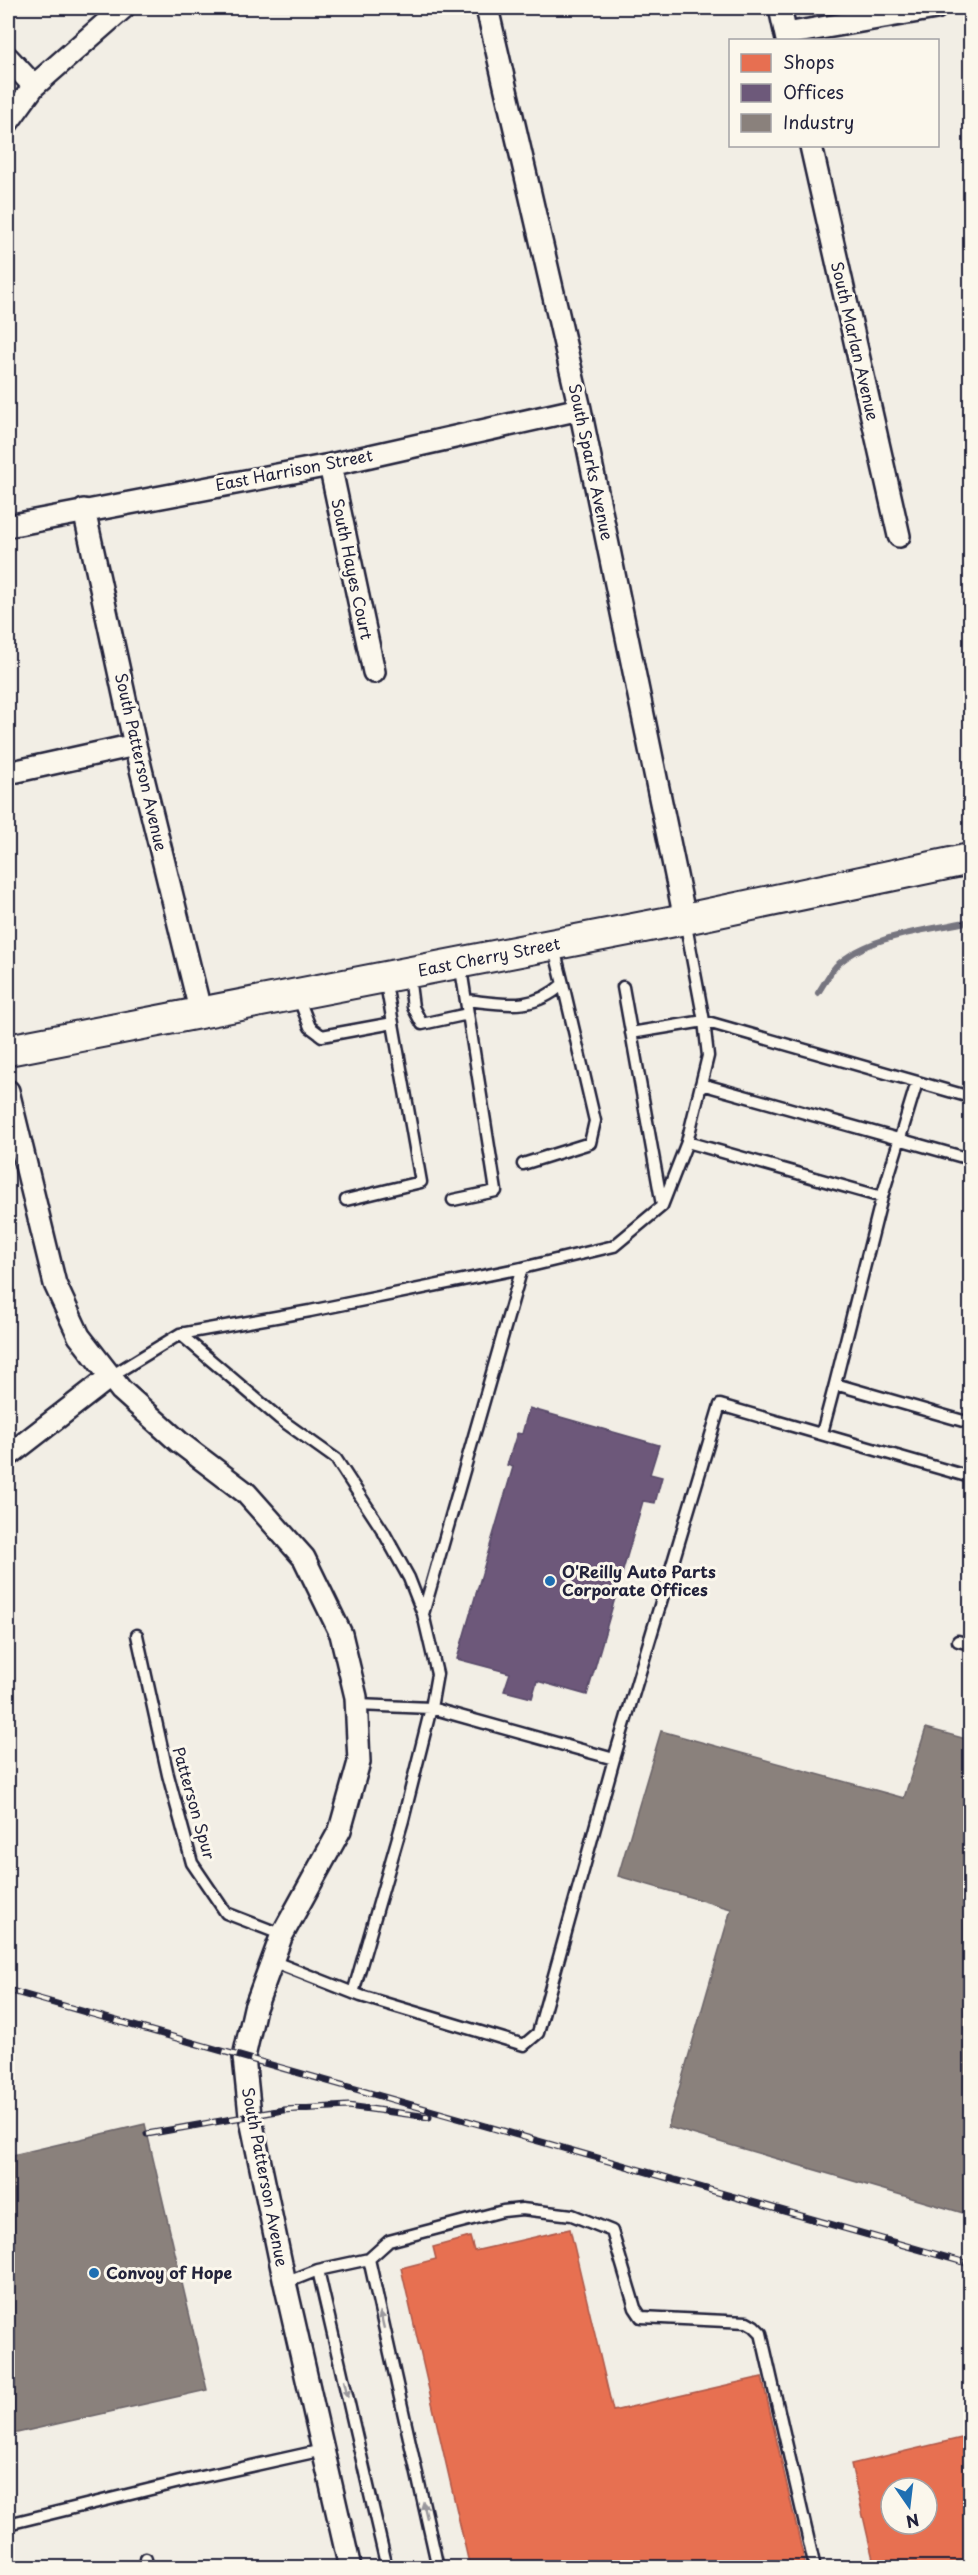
<svg xmlns="http://www.w3.org/2000/svg" width="978" height="2575" font-family="'Playpen Sans',sans-serif">
  <style>
    .shops { fill: #e76f51; stroke: #ac584a; stroke-width: 1.5; fill-rule: evenodd }
    .offices { fill: #6d597a; stroke: #564867; stroke-width: 1.5 }
    .industry { fill: #8a817c; stroke: #6b6468; stroke-width: 1.5 }
    .lines { fill: none; stroke-linecap: round; stroke-linejoin: round }
    .stream { stroke: #76747f; stroke-width: 6 }
    .lane-casing { stroke: #22223b; stroke-width: 15 }
    .street-casing { stroke: #22223b; stroke-width: 26 }
    .secondary-casing { stroke: #22223b; stroke-width: 34 }
    .lane { stroke: #fbf7ec; stroke-width: 10 }
    .street { stroke: #fbf7ec; stroke-width: 21 }
    .secondary { stroke: #fbf7ec; stroke-width: 30 }
    .rail-casing { stroke: #22223b; stroke-width: 7 }
    .rail { stroke: #fbf7ec; stroke-width: 4.5; stroke-dasharray: 14; stroke-linecap: butt }
    .oneway { fill: #99979c }
    .poi-dot { fill: #1f6fb2; stroke: #fbf7ec; stroke-width: 2 }
    .labels { text-anchor: middle; stroke-width: 6; stroke-linejoin: round; paint-order: stroke }
    .street-label { font-size: 16px; fill: #22223b; stroke: #fbf7ec }
    .poi-label { font-size: 16px; font-weight: bold; fill: #22223b; stroke: #fbf7ec; text-anchor: start }
  </style>
  <rect width="100%" height="100%" fill="#f2eee5"/>
  <filter id="ink" filterUnits="userSpaceOnUse"><feTurbulence type="fractalNoise" baseFrequency=".0167" numOctaves="2"/><feDisplacementMap in="SourceGraphic" scale="12" xChannelSelector="R" yChannelSelector="G"/><feConvolveMatrix kernelMatrix="1 2 1 2 8 2 1 2 1" color-interpolation-filters="sRGB"/></filter>
  <g filter="url(#ink)">
    <path class="shops" d="M570,2229L613,2411L762,2377L806,2568H470L401,2268L436,2259L433,2247L470,2237L474,2251Z
      M970,2436V2568H875L851,2464ZM891,2488H927V2524H891Z"/>
    <path class="offices" d="M529,1408L659,1445L650,1474L662,1477L655,1503L643,1501L587,1695L537,1681L532,1698L504,1691L510,1673L457,1659L513,1467L507,1465L517,1433L522,1434Z"/>
    <path class="industry" d="M926,1728L970,1740V2215L668,2127L731,1909L618,1876L661,1731L904,1798Z
      M145,2124L207,2390L8,2435V2156Z"/>
    <g class="lines">
      <path class="stream" d="M818,993C824,984 829,974 836,966C870,934 927,931 970,921"/>
      <defs>
        <path id="lane" d="M409,976L413,1007L422,1024L468,1014
          M623,987L662,1205
          M298,997L310,1027L322,1036L393,1023
          M466,1000C504,1004 532,1012 563,984L554,948
          M631,1033L704,1021L970,1097
          M701,1084L970,1159
          M687,1142L882,1197
          M523,1164L590,1143L595,1121L563,984
          M346,1200L421,1182L385,978
          M453,1200L496,1191L460,963
          M180,1334L280,1419L336,1459L383,1531L409,1578L423,1614L437,1674L431,1708L614,1759
          M111,1376L180,1334L310,1311L522,1268L614,1246L662,1206L687,1142L708,1056L704,1021L685,920
          M835,1384L882,1197L917,1082
          M822,1433L835,1384L970,1423
          M423,1614L522,1268
          M137,1635L168,1775L192,1863L226,1913L283,1935
          M958,1641L970,1644
          M272,1961L361,1996L524,2045L538,2033L614,1759L720,1405L970,1477
          M353,1993L403,1820L431,1708L357,1705
          M369,2259L438,2568
          M318,2270L387,2568
          M285,2283L318,2270L369,2259L389,2241L503,2211L522,2209L572,2215L612,2231L635,2308L641,2317L747,2322L754,2326L761,2333L815,2568
          M8,2524L188,2480L323,2450
          M146,2559L147,2568
          M89,2567V2568"/>
        <path id="street" d="M487,8L580,409L685,919
          M780,8L787,40
          M786,34L936,8
          M8,58L34,86
          M8,122L34,86L123,8
          M811,146L899,536
          M330,465L374,672
          M84,510L135,745L201,1014
          M8,526L330,465L580,409
          M8,773L135,745
          M8,1091L55,1284L79,1336L121,1390L179,1442L246,1493L304,1558L341,1634L356,1697L359,1762L340,1830L281,1937L255,2008L244,2057L250,2115L285,2283L350,2568
          M8,1456L111,1376"/>
        <path id="secondary" d="M8,1050L685,919L970,859"/>
      </defs>
      <use href="#lane" class="lane-casing"/>
      <use href="#street" class="street-casing"/>
      <use href="#secondary" class="secondary-casing"/>
      <use href="#lane" class="lane"/>
      <use href="#street" class="street"/>
      <use href="#secondary" class="secondary"/>
      <defs>
        <path id="rail" d="M8,1990L970,2264
          M147,2134L283,2110L348,2106L429,2117"/>
      </defs>
      <use href="#rail" class="rail-casing"/>
      <use href="#rail" class="rail"/>
    </g>
    <defs><path id="oneway-solid" d="M-6-.8H1V-3.2L6.5 0L1 3.2V.8H-6Z" transform="scale(1.5)"/></defs>
    <g class="oneway">
      <use href="#oneway-solid" transform="translate(382 2320) rotate(-103)"/>
      <use href="#oneway-solid" transform="translate(346 2389) rotate(77)"/>
      <use href="#oneway-solid" transform="translate(425 2510) rotate(-103)"/>
    </g>
  </g>
  <g class="poi-dot">
    <circle cx="550" cy="1581" r="6"/>
    <circle cx="94" cy="2273" r="6"/>
  </g>
  <g class="labels">
    <g class="street-label">
      <text transform="translate(855 341) rotate(77)" y="6">South Marlan Avenue</text>
      <text transform="translate(591 462) rotate(78)" y="6">South Sparks Avenue</text>
      <text transform="translate(294 470) rotate(-11)" y="6">East Harrison Street</text>
      <text transform="translate(352 569) rotate(78)" y="6">South Hayes Court</text>
      <text transform="translate(141 762) rotate(77)" y="6">South Patterson Avenue</text>
      <text transform="translate(489 957) rotate(-11)" y="6">East Cherry Street</text>
      <text transform="translate(194 1803) rotate(74)" y="6">Patterson Spur</text>
      <text transform="translate(265 2177) rotate(79)" y="6">South Patterson Avenue</text>
    </g>
    <g class="poi-label">
      <text x="562" y="1578">O'Reilly Auto Parts<tspan x="562" dy="18">Corporate Offices</tspan></text>
      <text x="106" y="2279">Convoy of Hope</text>
    </g>
  </g>
  <rect width="978" height="2575" fill="none" stroke="#fbf7ec" stroke-width="30"/>
  <rect x="15" y="15" width="948" height="2545" fill="none" stroke="#22223b" stroke-width="2" filter="url(#ink)"/>
  <rect x="729" y="39" width="210" height="108" fill="#fbf7ec" stroke="#a4a2a5" stroke-width="1.5"/>
  <rect x="741" y="54" width="30" height="18" fill="#e76f51" stroke="#a4a2a5" stroke-width="1.5"/>
  <text x="783" y="69" font-size="18" fill="#22223b">Shops</text>
  <rect x="741" y="84" width="30" height="18" fill="#6d597a" stroke="#a4a2a5" stroke-width="1.5"/>
  <text x="783" y="99" font-size="18" fill="#22223b">Offices</text>
  <rect x="741" y="114" width="30" height="18" fill="#8a817c" stroke="#a4a2a5" stroke-width="1.5"/>
  <text x="783" y="129" font-size="18" fill="#22223b">Industry</text>
  <g transform="translate(909 2506) rotate(166)"><circle r="28" fill="#fbf7ec" stroke="#a4a2a5" stroke-width="1.5"/>
  <path d="M0-4.5L10 22L0 15L-10 22Z" fill="#1f6fb2"/>
  <text y="-9" font-size="16" font-weight="bold" text-anchor="middle" fill="#22223b">N</text>
  </g>
</svg>
